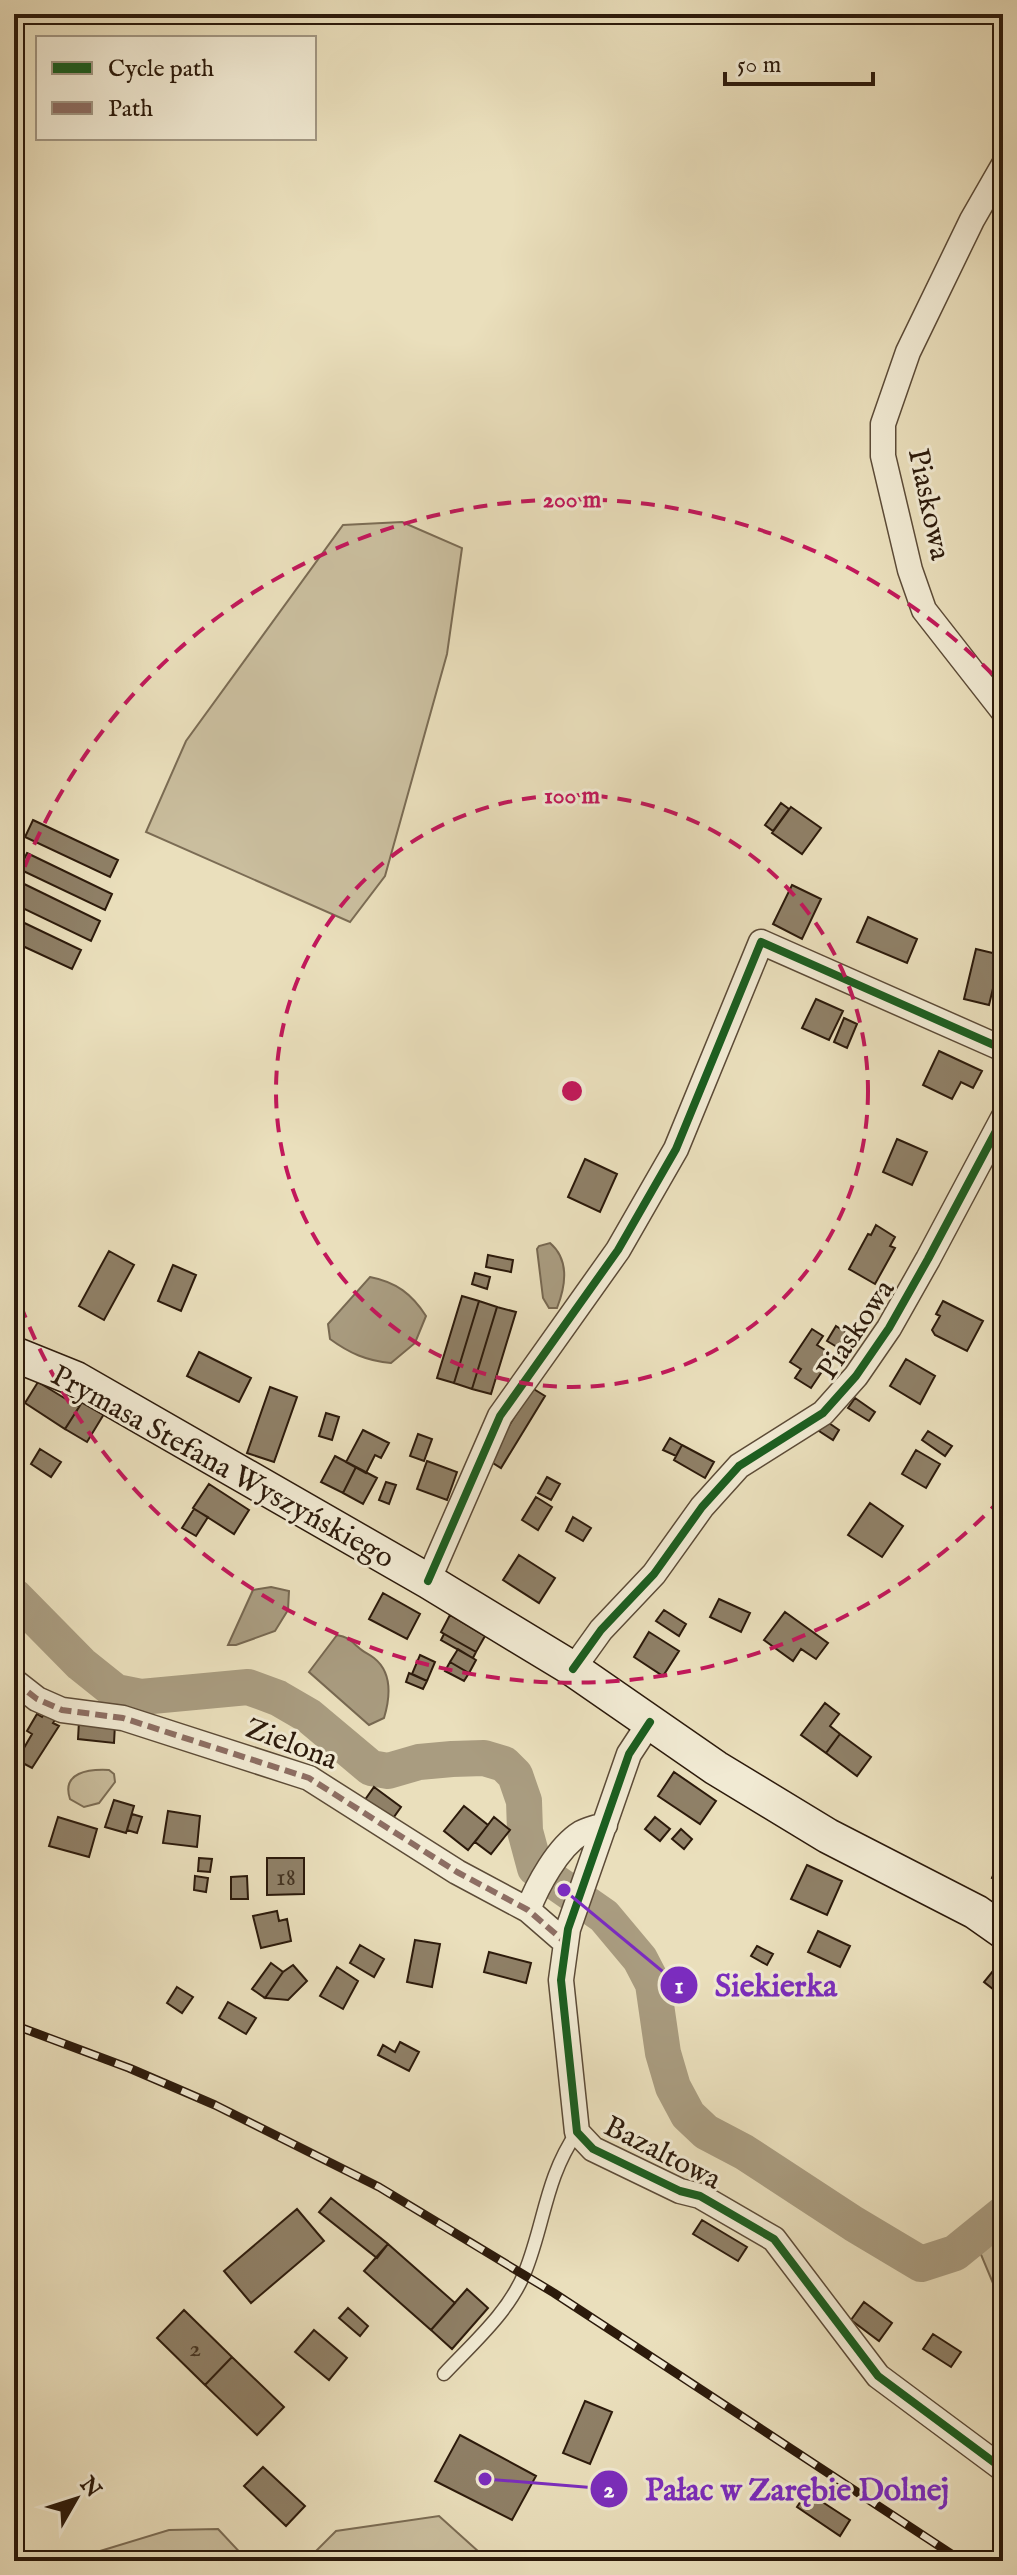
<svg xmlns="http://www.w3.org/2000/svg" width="1017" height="2575" font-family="'IM FELL English',serif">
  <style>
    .green { fill: #cabe9e; stroke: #7b6c54; stroke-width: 2 }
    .water { fill: #a99c80; stroke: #776851; stroke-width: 2 }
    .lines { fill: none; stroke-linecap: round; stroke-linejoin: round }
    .river { stroke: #a99c80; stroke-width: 36 }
    .building { fill: #8f8067; stroke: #2c1a0b; stroke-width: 2 }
    .service-casing { stroke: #5c4b37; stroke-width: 15 }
    .minor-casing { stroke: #5c4b37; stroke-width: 27 }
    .secondary-casing { stroke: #2c1a0b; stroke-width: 37 }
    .service { stroke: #f1ead3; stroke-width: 12 }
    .minor { stroke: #f1ead3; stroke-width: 24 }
    .secondary { stroke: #f1ead3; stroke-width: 34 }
    .rail-casing { stroke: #2c1a0b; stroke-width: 9 }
    .rail { stroke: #f1ead3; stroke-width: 6; stroke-dasharray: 18; stroke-linecap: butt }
    .quiet { stroke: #8d6e63; stroke-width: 6; stroke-dasharray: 12 6; stroke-linecap: butt }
    .cycleway-casing { stroke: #f1ead3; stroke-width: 13 }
    .cycleway { stroke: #1b5e20; stroke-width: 8 }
    .ring { fill: none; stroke: #c2185b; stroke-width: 4; stroke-dasharray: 14 10 }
    .labels { text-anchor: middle; stroke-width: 6; stroke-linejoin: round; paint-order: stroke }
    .number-label { font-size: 26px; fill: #453422 }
    .street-label { font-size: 30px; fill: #2c1a0b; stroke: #f1ead3 }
    .centre { fill: #c2185b; stroke: #f1ead3; stroke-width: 4 }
    .ring-label { font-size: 24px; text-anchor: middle; font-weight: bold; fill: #c2185b; stroke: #f1ead3; stroke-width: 6; stroke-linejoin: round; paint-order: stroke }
    .leader { fill: none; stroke: #7b2cbf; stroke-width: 3 }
    .callout-dot { fill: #7b2cbf; stroke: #f1ead3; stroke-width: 3 }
    .mark-label { font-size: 24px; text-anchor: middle; font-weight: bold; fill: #fff }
    .callout-label { font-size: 32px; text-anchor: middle; font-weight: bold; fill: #7b2cbf; stroke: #f1ead3; stroke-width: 6; stroke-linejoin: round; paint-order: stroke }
  </style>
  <rect width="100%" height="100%" fill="#eadfbc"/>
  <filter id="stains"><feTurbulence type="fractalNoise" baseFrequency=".0025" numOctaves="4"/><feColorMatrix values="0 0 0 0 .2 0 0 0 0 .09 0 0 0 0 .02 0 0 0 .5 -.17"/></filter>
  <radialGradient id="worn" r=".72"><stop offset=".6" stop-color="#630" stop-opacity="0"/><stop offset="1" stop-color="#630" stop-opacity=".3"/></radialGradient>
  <path class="green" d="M402,522L462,548L447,654L385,876L350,922L146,832L186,741L343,525Z
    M109,1770L114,1774L115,1782L99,1803L84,1807L70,1799C61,1772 89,1769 109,1770Z
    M1003,2224V2307L977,2245Z
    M439,2516L489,2561H306L336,2531Z
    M218,2529L248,2561H79L87,2555L169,2530Z"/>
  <path class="water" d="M550,1243C570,1260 566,1285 557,1308H549L543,1298L537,1249L539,1246Z
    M370,1277C396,1282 412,1294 426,1316L415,1343L391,1363C367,1361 349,1353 330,1339L328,1324Z
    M271,1587L289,1591L288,1610L275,1631L236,1645H228L253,1590Z
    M337,1635C348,1637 350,1640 358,1647C363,1652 369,1654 374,1658C393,1673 390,1698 384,1718L369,1725L309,1672Z"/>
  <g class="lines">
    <path class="river" d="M14,1596L81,1664L116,1692L141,1697L248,1687L278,1698L309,1716L371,1768L388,1771L419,1762L452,1759L484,1758L504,1764L515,1775L524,1801L525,1831L535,1868L604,1916L640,1959L653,1984L663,2053L673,2087L688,2115L706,2132L744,2152L854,2224L921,2264L955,2253L1003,2214"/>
  </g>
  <path class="building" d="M781,803L789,809L773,831L765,825Z
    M791,807L821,828L802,854L772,833Z
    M33,820L118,860L110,877L25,837Z
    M27,853L112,894L105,910L19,869Z
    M16,880L100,921L91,941L14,904Z
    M792,885L821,899L802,939L773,924Z
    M868,917L917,939L907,963L857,942Z
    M14,918L81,950L72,969L14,942Z
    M976,949L1001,955L989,1005L964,999Z
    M816,999L843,1011L829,1040L802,1028Z
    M844,1018L857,1024L847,1048L834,1042Z
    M939,1051L982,1071L973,1088L961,1082L952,1099L923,1085Z
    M897,1139L927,1152L912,1185L883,1172Z
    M585,1159L617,1174L600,1212L568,1197Z
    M876,1225L895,1237L890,1246L895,1248L875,1284L849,1269L868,1234L871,1235Z
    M109,1251L134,1265L104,1320L79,1306Z
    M488,1255L513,1260L511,1272L486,1267Z
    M173,1265L196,1275L181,1311L158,1301Z
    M475,1273L490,1277L487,1289L472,1284Z
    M462,1296L479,1301L454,1383L437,1378Z
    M479,1301L497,1307L472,1389L454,1383Z
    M943,1301L983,1321L967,1351L935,1335L932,1330L940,1316L936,1314Z
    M497,1307L516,1312L491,1394L472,1389Z
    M836,1326L856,1339L847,1353L827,1341Z
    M812,1329L823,1336L817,1345L833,1355L811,1388L795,1378L801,1369L790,1362Z
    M199,1352L251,1378L239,1402L187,1376Z
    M906,1359L935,1376L920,1404L890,1386Z
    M38,1382L79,1407L65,1429L25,1403Z
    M270,1387L297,1397L274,1462L247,1453Z
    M532,1388L545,1396L501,1468L488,1460Z
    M86,1396L107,1409L87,1442L65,1429Z
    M855,1398L875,1412L869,1421L848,1408Z
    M326,1413L339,1417L332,1440L319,1436Z
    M826,1421L839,1430L833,1440L819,1431Z
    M363,1430L389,1443L381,1458L375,1455L366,1473L346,1462Z
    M928,1431L952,1446L945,1456L922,1440Z
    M418,1434L432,1439L424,1461L410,1456Z
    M670,1438L682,1445L676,1456L663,1450Z
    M682,1445L714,1462L705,1478L674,1460Z
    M40,1449L61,1462L51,1477L31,1464Z
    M916,1450L940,1464L926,1488L902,1474Z
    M335,1456L356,1467L343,1493L321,1482Z
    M427,1461L457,1472L447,1500L417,1489Z
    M356,1467L377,1478L363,1504L343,1493Z
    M547,1477L560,1484L551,1500L538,1493Z
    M386,1482L396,1485L389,1504L379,1500Z
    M209,1484L249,1510L234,1534L193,1508Z
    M536,1497L552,1507L538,1530L522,1520Z
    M870,1503L903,1526L882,1557L848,1535Z
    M194,1509L208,1517L196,1536L182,1528Z
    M573,1517L591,1528L583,1541L566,1531Z
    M519,1555L555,1578L539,1603L503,1580Z
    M383,1593L420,1614L407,1639L369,1619Z
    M719,1599L750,1613L741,1632L710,1617Z
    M664,1610L686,1624L679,1636L656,1621Z
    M785,1612L828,1643L816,1659L801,1649L793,1661L764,1640Z
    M450,1615L485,1636L476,1652L441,1632Z
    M649,1632L679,1651L663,1676L634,1657Z
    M444,1634L476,1652L473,1658L441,1640Z
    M458,1649L476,1660L469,1673L450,1662Z
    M420,1655L435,1662L427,1681L412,1674Z
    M450,1662L469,1673L464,1681L445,1671Z
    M409,1673L427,1681L423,1689L406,1682Z
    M825,1703L839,1714L830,1726L840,1734L826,1753L801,1735Z
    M37,1714L42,1717L44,1714L55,1720L53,1723L59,1726L32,1768L17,1760L32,1734L27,1731Z
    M79,1721L115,1724L114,1743L78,1739Z
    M840,1734L871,1757L857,1776L826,1753Z
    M674,1772L716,1801L700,1824L658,1796Z
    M374,1787L401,1807L389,1824L362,1804Z
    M114,1800L134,1806L126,1833L105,1827Z
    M464,1806L488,1825L468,1850L444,1831Z
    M168,1811L200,1816L197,1847L163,1843Z
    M132,1814L142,1817L137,1833L127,1830Z
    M58,1817L97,1829L89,1857L49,1846Z
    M494,1817L510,1830L491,1854L475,1842Z
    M655,1817L670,1829L660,1841L645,1829Z
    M681,1829L692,1839L684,1849L672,1839Z
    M1002,1854L1003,1855V1882L992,1878Z
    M199,1858L212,1859L210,1872L198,1871Z
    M267,1858H304V1894L267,1895Z
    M807,1865L842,1881L827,1915L791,1899Z
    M195,1876L208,1878L206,1892L194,1890Z
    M247,1876L248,1899H231V1877Z
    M277,1911L279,1921L287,1919L291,1941L261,1948L253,1916Z
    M818,1931L850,1946L840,1967L808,1952Z
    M415,1940L440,1944L432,1987L407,1982Z
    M360,1945L384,1959L374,1977L350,1963Z
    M757,1946L773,1954L767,1965L751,1956Z
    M489,1952L531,1963L526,1983L484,1972Z
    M1001,1961L1003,1963V1997L984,1982Z
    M271,1963L283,1972L265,1998L252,1989Z
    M293,1965L307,1981L288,2000L265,1998L283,1972Z
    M337,1967L358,1981L343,2009L320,1996Z
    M177,1987L193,1997L182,2013L167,2003Z
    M228,2002L256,2018L246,2034L219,2018Z
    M400,2042L419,2052L409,2071L378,2055L383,2045L395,2052Z
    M331,2198L388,2244L377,2258L319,2212Z
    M297,2209L324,2241L251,2303L224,2271Z
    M702,2220L747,2247L738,2261L693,2234Z
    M388,2244L455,2303L431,2330L364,2271Z
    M467,2289L488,2308L452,2349L431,2330Z
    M864,2302L892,2323L879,2341L851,2320Z
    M348,2308L368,2326L360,2336L339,2318Z
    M184,2310L232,2357L205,2385L157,2338Z
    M314,2330L347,2358L329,2380L295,2352Z
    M933,2334L961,2352L951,2367L923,2349Z
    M232,2357L284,2407L257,2435L205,2385Z
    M585,2401L612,2412L590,2464L563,2453Z
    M460,2435L536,2476L512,2520L435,2481Z
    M263,2467L305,2506L286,2526L244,2486Z
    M807,2492L850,2520L840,2536L797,2507Z"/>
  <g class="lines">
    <defs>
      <path id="service" d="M444,2374C473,2343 509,2312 525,2272C545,2222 545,2179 577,2132"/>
      <path id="minor" d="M1003,166L972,220L908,352L883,424V456L910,570L924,610L1003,711
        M428,1581L500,1416L618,1250L676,1149L761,942L1003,1049
        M573,1669L601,1630L654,1574L702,1507L739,1466L823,1413L856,1376L889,1328L928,1259L1003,1118
        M14,1681L37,1699L62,1710L123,1718L309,1778L457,1872L528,1910L566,1943
        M650,1722L629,1754L568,1929L561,1980L577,2132L593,2149L680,2191L700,2196L774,2239L878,2376L1003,2469
        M528,1910C537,1886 558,1847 581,1833C588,1829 597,1827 605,1825"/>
      <path id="secondary" d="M14,1354L76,1379L428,1581L573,1669L716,1768L828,1836L976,1912L1003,1931"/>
    </defs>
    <use href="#service" class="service-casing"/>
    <use href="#minor" class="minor-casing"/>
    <use href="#secondary" class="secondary-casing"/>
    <use href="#service" class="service"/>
    <use href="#minor" class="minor"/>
    <use href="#secondary" class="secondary"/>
    <defs>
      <path id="rail" d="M14,2025L129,2068L215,2105L379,2187L554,2293L962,2561"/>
    </defs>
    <use href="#rail" class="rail-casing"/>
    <use href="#rail" class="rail"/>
    <path class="quiet" d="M14,1681L37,1699L62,1710L123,1718L309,1778L457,1872L528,1910L566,1943"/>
    <defs>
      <path id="cycleway" d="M428,1581L500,1416L618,1250L676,1149L761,942L1003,1049
        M573,1669L601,1630L654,1574L702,1507L739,1466L823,1413L856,1376L889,1328L928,1259L1003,1118
        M650,1722L629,1754L568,1929L561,1980L577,2132L593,2149L680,2191L700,2196L774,2239L878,2376L1003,2469"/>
    </defs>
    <use href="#cycleway" class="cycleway-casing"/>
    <use href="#cycleway" class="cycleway"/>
  </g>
  <g class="ring">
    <circle cx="572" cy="1091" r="296"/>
    <path d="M1001 1499A592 592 0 0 1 16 1293M16 889A592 592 0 0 1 1001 683"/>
  </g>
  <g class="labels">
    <g class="number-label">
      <text x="286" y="1885">18</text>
      <text x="195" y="2356">2</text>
    </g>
    <g class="street-label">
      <text transform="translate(930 504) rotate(78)" y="10">Piaskowa</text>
      <text transform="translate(855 1329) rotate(-56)" y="10">Piaskowa</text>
      <text transform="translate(223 1466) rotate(29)" y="10">Prymasa Stefana Wyszyńskiego</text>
      <text transform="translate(292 1743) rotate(21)" y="10">Zielona</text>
      <text transform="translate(663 2152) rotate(27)" y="10">Bazaltowa</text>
    </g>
  </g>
  <circle cx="572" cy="1091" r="12" class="centre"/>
  <g class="ring-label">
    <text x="572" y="507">200 m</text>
    <text x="572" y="803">100 m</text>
  </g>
  <path class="leader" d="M564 1890L679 1985M485 2479L609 2489"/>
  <g class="callout-dot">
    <circle cx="564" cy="1890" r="8"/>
    <circle cx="485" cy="2479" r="8"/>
    <circle cx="679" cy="1985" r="20"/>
    <circle cx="609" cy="2489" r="20"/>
  </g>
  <g class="mark-label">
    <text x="679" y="1993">1</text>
    <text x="609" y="2497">2</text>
  </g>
  <g class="callout-label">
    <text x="776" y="1996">Siekierka</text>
    <text x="797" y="2500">Pałac w Zarębie Dolnej</text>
  </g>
  <rect width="1017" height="2575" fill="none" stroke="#eadfbc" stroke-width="48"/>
  <rect x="16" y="16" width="985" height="2543" fill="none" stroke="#2c1a0b" stroke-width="4"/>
  <rect x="24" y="24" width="969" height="2527" fill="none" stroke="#2c1a0b" stroke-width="2"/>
  <rect x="36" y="36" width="280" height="104" fill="#f1ead3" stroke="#a29783" stroke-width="2"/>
  <rect x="52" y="62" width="40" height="12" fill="#1b5e20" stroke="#a29783" stroke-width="2"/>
  <text x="108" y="76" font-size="24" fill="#2c1a0b">Cycle path</text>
  <rect x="52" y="102" width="40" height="12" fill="#8d6e63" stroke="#a29783" stroke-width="2"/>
  <text x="108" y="116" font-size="24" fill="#2c1a0b">Path</text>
  <g transform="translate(76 2499) rotate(51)" stroke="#f1ead3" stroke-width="6" paint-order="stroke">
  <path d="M0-6L14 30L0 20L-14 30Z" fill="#2c1a0b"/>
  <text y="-12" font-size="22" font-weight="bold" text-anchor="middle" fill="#2c1a0b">N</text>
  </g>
  <path d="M725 72v12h148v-12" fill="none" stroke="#2c1a0b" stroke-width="4"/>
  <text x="737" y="72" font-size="24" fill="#2c1a0b" stroke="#f1ead3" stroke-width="6" paint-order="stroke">50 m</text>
  <rect width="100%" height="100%" filter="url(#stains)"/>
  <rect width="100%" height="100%" fill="url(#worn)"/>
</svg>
